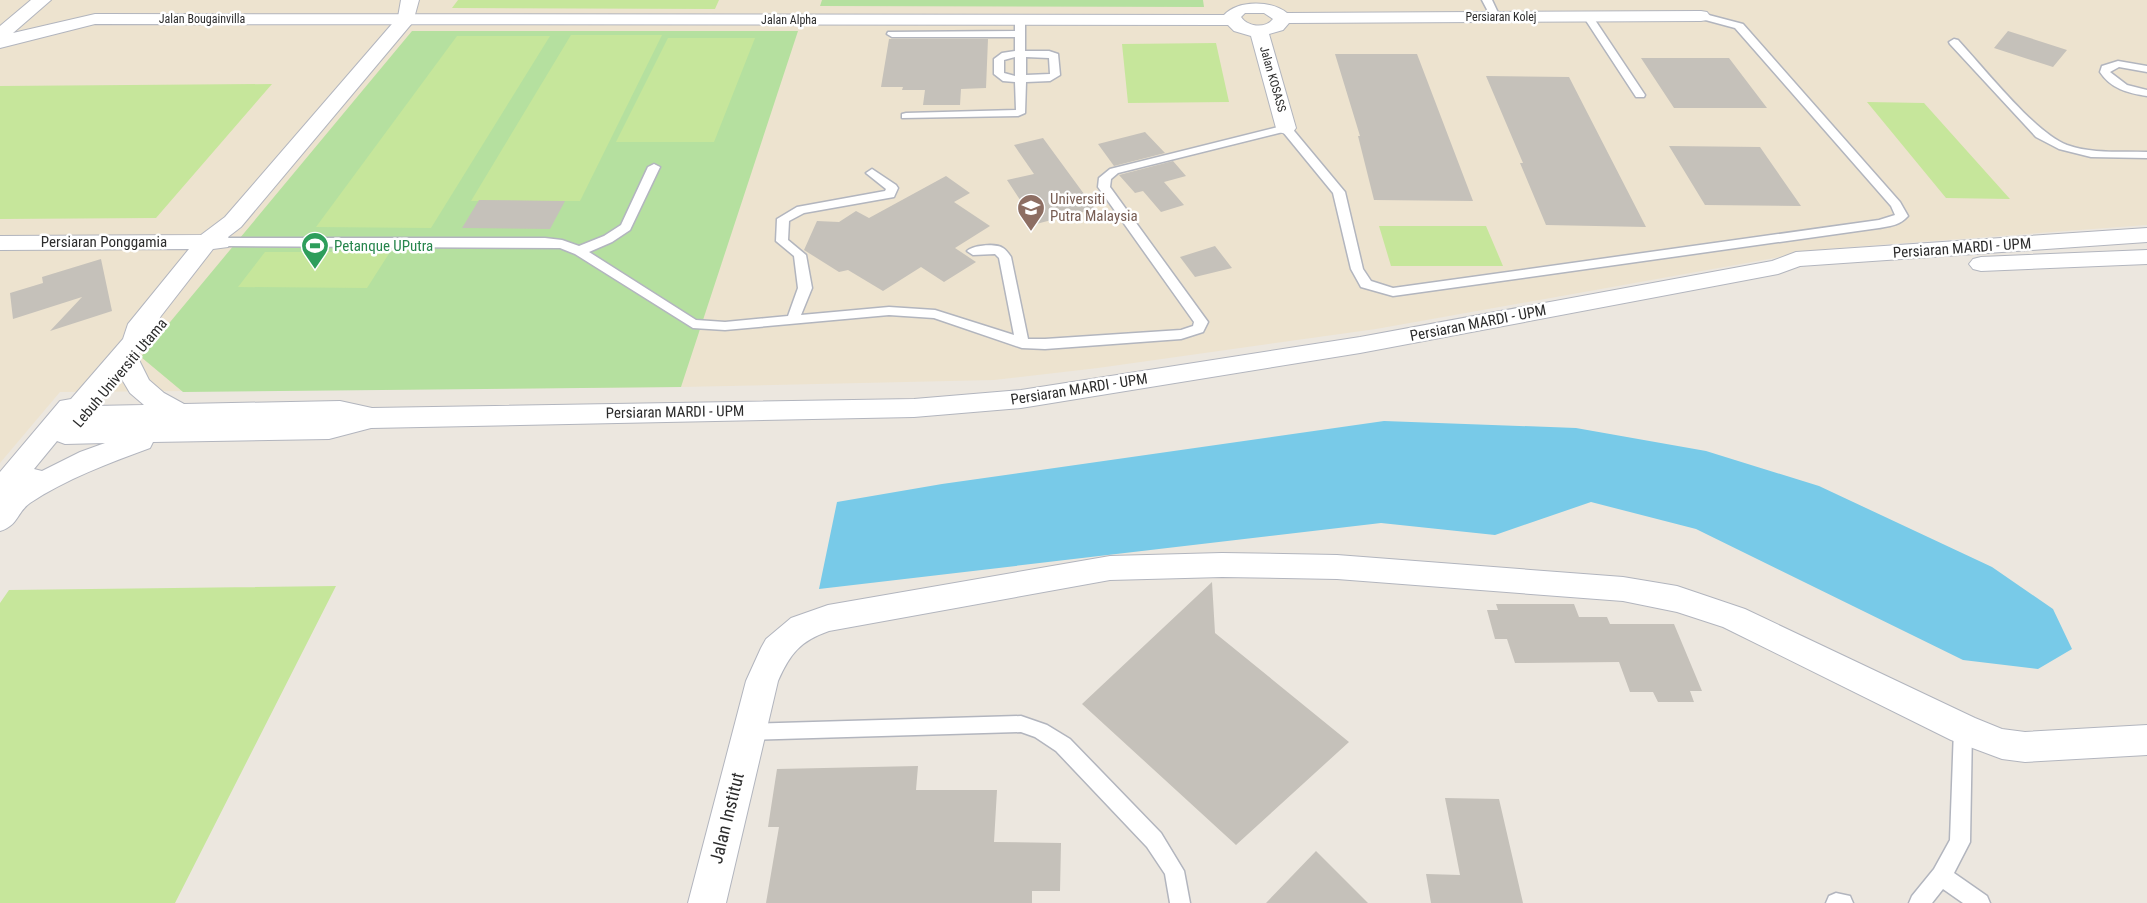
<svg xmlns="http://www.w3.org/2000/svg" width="2147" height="903" font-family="'Roboto Condensed',sans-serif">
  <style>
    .education { fill: #ede3cf }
    .green { fill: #b5e09f }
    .pitch { fill: #c6e69b }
    .water { fill: #78cae8 }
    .building { fill: #c5c1ba }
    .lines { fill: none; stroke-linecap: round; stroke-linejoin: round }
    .lane-casing { stroke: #b2b5be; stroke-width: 3 }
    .street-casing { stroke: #b2b5be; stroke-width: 2 }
    .secondary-casing { stroke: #b2b5be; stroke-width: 2 }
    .lane { fill: #fff; fill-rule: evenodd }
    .street { fill: #fff; fill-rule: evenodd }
    .secondary { fill: #fff; fill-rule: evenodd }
    .labels { text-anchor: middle; stroke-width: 5; stroke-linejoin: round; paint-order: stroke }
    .far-street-label { font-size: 12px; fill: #2c2c2c; stroke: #fff }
    .education-label { font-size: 15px; fill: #785e54; stroke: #fff; text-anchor: start }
    .street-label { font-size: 15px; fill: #2c2c2c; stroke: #fff }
    .leisure-label { font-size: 15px; fill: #27864d; stroke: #fff; text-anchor: start }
    .near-street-label { font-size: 18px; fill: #2c2c2c; stroke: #fff }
  </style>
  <rect width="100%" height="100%" fill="#ece7df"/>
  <path class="education" d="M0,0H2147V225L1825,249L1376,329L1098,368L994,380L681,387L60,392L0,463Z"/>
  <path class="green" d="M822,0H1203L1204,7L820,6Z
    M412,31H798L681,387L183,392L141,357Z"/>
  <path class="pitch" d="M458,0H719L715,9L452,8Z
    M571,35H662L580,201H471Z
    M457,36H550L431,228L316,227Z
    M668,38H755L714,142H616Z
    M1216,43L1229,102L1128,103L1122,44Z
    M272,84L156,218L0,219V86Z
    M1867,102L1924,103L2010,199L1946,198Z
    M1379,226H1486L1503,266H1391Z
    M265,252H390L367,288L238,287Z
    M336,586L175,903H0V603L9,590Z"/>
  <path class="water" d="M1384,421L1576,428L1706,451L1819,486L1992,567L2053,609L2072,649L2038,669L1963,660L1696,529L1591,502L1495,535L1381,523L819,589L837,502L942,484Z"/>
  <path class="building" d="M2008,31L2067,50L2053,67L1994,48Z
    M889,39H988L986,88L961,89L960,105H923L925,90H902L903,87H881Z
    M1335,54H1417L1473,201L1374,200L1358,136H1360Z
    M1641,58H1729L1767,108H1674Z
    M1486,76L1569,77L1646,227L1546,225L1520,163H1523Z
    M1145,132L1165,153L1114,166L1098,144Z
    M1043,138L1095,209L1036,224L1007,180L1034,174L1014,145Z
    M1669,146L1760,147L1801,206L1705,205Z
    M1173,161L1186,176L1164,182L1184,205L1161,212L1143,191L1135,193L1119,175Z
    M946,176L970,193L954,202L990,226L955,248L976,262L944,282L921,267L883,291L848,270L839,272L804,250L817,221L839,222L856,211L869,218Z
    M479,200L565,201L550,229L462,228Z
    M1215,246L1232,268L1195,277L1180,257Z
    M101,259L112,311L50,331L82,297L13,319L10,293L43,283L42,277Z
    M1212,582L1215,633L1349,742L1236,845L1082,704Z
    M1496,604H1574L1579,617H1607L1610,624H1674L1702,691H1690L1694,702H1658L1653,692H1630L1619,662L1515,663L1507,639H1495L1487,610H1498Z
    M918,766L916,790H997L994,842L1061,843L1060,891H1032V903H766L779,827H768L777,769Z
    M1445,798L1499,799L1523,903H1431L1426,874L1460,875Z
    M1316,851L1368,903H1266Z"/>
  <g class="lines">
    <defs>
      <path id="lane" d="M1482,0H1492L1500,17L1498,19H1492Z
        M1701,13L1743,24L1900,202L1908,216C1900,225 1891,226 1879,228L1393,296L1361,287L1351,269L1333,193L1283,132L1118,173L1111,179L1110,187L1208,322L1203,332L1181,339L1045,349L1022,348L934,318L889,315L725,330L693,328L575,254L560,248L226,246L220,242L226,238H545L562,240L579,246L604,236L621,225L648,167L654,164L660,167L630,230L612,242L589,252L696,320L725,322L788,316L798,288L794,256L776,241L777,219L797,207L885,191L886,189L866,173L872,169L896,185L898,188L894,197L804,213L789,221L788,240L806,255L812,288L801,315L889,307L935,310L1014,335L999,258L995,254L973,255L967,251C972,245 996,243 1003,248C1006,250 1009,254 1011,257L1028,339H1045L1181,330L1193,326L1194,322L1098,187L1099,178L1110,169L1286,125L1290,126L1345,192L1363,269L1371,281L1393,288L1879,220L1895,215L1891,206L1735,28L1698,18L1696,16Z
        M1585,14H1591L1645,95L1644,97H1636L1583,16Z
        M1020,18L1025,21V51H1049L1058,54L1060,75L1050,81L1026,82L1025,113L1018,116L902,118V114L906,113L1016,110L1015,82L1003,81L994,74V59L1002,53L1015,51V37H892L887,34L888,32L1015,31V21ZM1015,57V76L1004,73V60ZM1026,57L1049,58L1050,74L1026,75Z
        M1954,39L1958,40C1984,68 2034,132 2067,145C2092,154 2121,151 2147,152V158L2091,157L2059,149L2036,137L1950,44L1949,42Z
        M2118,61L2147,66V72L2119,67L2110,72L2127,85L2147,90V96C2128,93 2111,89 2100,72L2102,66Z
        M1021,716L1047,725L1070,739L1161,833L1184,871L1190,903H1170L1165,874L1147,847L1056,751L1035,737L1021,732L749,740L743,738L740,732L743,726L749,724Z
        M1963,721L1969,723L1972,729L1970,842L1954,873L1987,896L1990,903H1963L1943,889L1932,903H1909L1912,896L1934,869L1950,840L1954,729L1957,723Z
        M1836,893L1850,896L1853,903H1826L1829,896Z"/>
      <path id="street" d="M31,0H51L13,33L95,14L1224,15C1238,0 1271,0 1287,13L1701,11L1707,12L1710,16L1707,20L1701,21L1289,23L1283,30L1269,34L1296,128L1293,132L1286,134L1279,132L1276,128L1251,36L1234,31L1228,25L95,24L0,48V26ZM1245,13H1264L1273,19C1265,29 1248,27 1241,17Z
        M1222,553L1337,555L1623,577L1677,586L1745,609L1975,718L2002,729L2025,732L2147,725V755L2025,762L2002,759L1951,740L1723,627L1677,612L1623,601L1337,579L1222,577L1110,580L829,631C800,641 790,654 778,681L726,903H688L746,681L761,648L766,639L791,618L828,605L1110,556Z"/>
      <path id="secondary" d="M401,0H419L413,22L241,227L228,237L231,242L228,247L213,249L161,316L137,356L149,380L164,393L184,404L340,401L372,408L914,399L1021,390L1360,337L1772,261L1796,252L2147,228V242L1800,266L1778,274L1360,353L1021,408L914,417L371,428L329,439L153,442L150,448C109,463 66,479 30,503C17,512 18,526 0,531V472L60,401L71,399L123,339L128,324L189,249L0,250V236L201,235L225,217L398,17ZM120,376L130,393L144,405L95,406ZM57,441L65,444L105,443L80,452L42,471L34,469Z
        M2147,250V264L1981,271L1973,269L1969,264L1973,259L1981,257Z"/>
    </defs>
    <use href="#lane" class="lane-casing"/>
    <use href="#street" class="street-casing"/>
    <use href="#secondary" class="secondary-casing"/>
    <use href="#lane" class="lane"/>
    <use href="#street" class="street"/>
    <use href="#secondary" class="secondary"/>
  </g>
  <defs>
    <symbol id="university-pin" viewBox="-11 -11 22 30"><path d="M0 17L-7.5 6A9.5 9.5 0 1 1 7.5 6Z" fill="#8d6e63" stroke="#fff"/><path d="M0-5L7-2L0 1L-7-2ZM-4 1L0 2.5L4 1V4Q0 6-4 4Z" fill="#fff"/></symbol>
    <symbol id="stadium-pin" viewBox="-11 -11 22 30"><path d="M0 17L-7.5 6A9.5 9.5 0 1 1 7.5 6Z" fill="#2e9e5b" stroke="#fff"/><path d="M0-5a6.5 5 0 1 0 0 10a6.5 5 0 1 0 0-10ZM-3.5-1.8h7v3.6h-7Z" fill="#fff"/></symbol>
  </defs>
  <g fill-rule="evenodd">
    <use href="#university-pin" x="1015" y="192" width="32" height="43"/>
    <use href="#stadium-pin" x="299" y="230" width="32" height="43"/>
  </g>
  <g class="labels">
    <g class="far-street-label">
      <text x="1501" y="21">Persiaran Kolej</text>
      <text x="202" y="23">Jalan Bougainvilla</text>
      <text x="789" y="24">Jalan Alpha</text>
      <text transform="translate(1273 79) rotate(74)" y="4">Jalan KOSASS</text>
    </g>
    <g class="education-label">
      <text x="1050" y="204">Universiti<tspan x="1050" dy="17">Putra Malaysia</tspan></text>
    </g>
    <g class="street-label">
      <text x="104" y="247">Persiaran Ponggamia</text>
      <text transform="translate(1962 248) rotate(-4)" y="5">Persiaran MARDI - UPM</text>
      <text transform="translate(1478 323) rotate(-11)" y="5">Persiaran MARDI - UPM</text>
      <text transform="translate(120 373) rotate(-50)" y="5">Lebuh Universiti Utama</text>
      <text transform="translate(1079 389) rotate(-9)" y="5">Persiaran MARDI - UPM</text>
      <text transform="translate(675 412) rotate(-1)" y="5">Persiaran MARDI - UPM</text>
    </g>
    <g class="leisure-label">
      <text x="334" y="251">Petanque UPutra</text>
    </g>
    <g class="near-street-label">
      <text transform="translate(727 818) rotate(-76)" y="6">Jalan Institut</text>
    </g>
  </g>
</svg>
